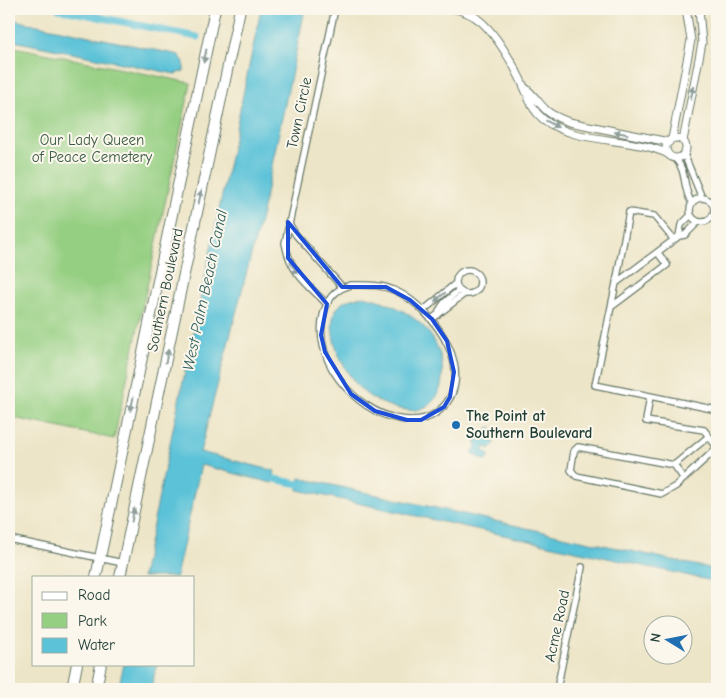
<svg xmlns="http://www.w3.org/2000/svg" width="726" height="698" font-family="'Comic Neue',sans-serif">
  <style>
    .green { fill: #95cf82; stroke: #5a865b }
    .water { fill: #5bc2d8; stroke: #3d8086 }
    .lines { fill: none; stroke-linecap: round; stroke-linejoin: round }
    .canal { stroke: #5bc2d8; stroke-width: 7 }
    .minor-casing { stroke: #677867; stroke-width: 8 }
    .tertiary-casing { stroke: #677867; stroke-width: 9 }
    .trunk-casing { stroke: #677867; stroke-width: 12 }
    .minor { stroke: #fff; stroke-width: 5.5 }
    .tertiary { stroke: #fff; stroke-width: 7 }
    .trunk { stroke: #fff; stroke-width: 10 }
    .oneway { fill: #8f9e9a }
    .marked { fill: none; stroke: #1d4ed8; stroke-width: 4; stroke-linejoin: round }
    .poi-dot { fill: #1f6fb2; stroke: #fbf7ec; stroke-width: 2 }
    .labels { text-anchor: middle; stroke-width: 4; stroke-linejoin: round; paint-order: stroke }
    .street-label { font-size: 15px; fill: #1f3d34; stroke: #fbf7ec }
    .park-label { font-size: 15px; fill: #375a44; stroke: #fbf7ec }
    .poi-label { font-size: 15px; font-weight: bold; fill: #1f3d34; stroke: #fbf7ec; text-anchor: start }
    .water-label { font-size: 16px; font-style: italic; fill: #2e5e5d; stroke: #fbf7ec }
  </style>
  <rect width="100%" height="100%" fill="#fbf7ec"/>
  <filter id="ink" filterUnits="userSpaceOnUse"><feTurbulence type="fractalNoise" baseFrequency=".02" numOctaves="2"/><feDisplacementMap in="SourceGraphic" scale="10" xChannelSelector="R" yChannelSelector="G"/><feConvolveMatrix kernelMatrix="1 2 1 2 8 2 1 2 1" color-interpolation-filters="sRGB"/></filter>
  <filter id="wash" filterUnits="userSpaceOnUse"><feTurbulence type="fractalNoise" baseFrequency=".0096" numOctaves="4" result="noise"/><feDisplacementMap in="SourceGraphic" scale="20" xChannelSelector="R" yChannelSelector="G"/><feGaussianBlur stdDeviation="1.12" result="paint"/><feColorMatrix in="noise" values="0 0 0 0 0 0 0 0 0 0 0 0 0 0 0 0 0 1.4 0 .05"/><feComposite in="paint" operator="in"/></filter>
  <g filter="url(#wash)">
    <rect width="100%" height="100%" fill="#ede5c7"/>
    <path class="green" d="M9,46L191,83L114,439L9,417Z"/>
    <path class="water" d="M261,9H305L262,213L200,452L275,471L272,483L201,465L176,577H142Z
      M9,19L179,55L184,62V71L175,74L9,40Z
      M363,296C403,304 447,332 442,378C441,392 436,402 423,408C407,415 380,404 366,394C346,378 317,324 342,303C347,299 357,298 363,296Z
      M491,427L494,431L491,439L495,442L490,449L487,447L483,449L490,457L486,461L472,453L476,447V439L485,435L488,428Z
      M300,478L717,570V582L298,490Z
      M124,664H157L151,689H118Z"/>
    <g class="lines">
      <path class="canal" d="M59,9L197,37
        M265,477L308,486"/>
    </g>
  </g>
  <g filter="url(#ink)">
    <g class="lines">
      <defs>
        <path id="minor" d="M684,154L702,198
          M675,158C688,172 682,189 692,203
          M690 210a12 12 0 1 1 24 0a12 12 0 1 1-24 0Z
          M288,222L296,235L342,287
          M679,236L681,225L691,215
          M658,253L667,265L611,307L616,283L679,236L685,235L698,222
          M456 282a12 12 0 1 1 24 0a12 12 0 1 1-24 0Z
          M616,283L629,212L654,216L674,240
          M351,285C367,285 381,284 396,291C435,309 483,379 436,413C425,421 412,421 399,419C354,411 308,357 325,309C329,297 338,288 351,285Z
          M327,304C307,284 290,272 285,243L335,9
          M611,307L595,385L650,396L646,421L704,430L717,447
          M424,310L456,283
          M438,315C441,303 450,298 459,290
          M432,319L464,294
          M650,396L712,409L717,415
          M709,436L674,465L578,447L574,451L571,470L576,476L662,494L676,486L717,448
          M674,465L684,479
          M9,539L123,563
          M557,689L582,567"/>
        <path id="tertiary" d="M455,9C463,11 472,14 479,20C495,32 516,68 524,87C530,100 531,109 543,119C576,145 632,136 668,154
          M524,87C534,94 538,103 547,111C553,116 561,119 569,122L669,142
          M666 148a10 10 0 1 1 20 0a10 10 0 1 1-20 0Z
          M672,139L691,40L686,9
          M683,141L702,43L699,9"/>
        <path id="trunk" d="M96,577L215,9
          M120,577L240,9
          M72,689L77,664
          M96,689L101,664"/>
      </defs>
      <use href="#minor" class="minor-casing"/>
      <use href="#tertiary" class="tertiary-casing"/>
      <use href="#trunk" class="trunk-casing"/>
      <use href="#minor" class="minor"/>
      <use href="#tertiary" class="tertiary"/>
      <use href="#trunk" class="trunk"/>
    </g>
    <defs><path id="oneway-solid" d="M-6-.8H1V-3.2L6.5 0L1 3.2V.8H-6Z" transform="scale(1.25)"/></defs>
    <g class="oneway">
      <use href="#oneway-solid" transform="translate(205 56) rotate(102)"/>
      <use href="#oneway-solid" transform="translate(692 93) rotate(-79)"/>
      <use href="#oneway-solid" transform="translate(552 124) rotate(29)"/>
      <use href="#oneway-solid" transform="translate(621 133) rotate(-168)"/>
      <use href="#oneway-solid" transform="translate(200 197) rotate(-78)"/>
      <use href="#oneway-solid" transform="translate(294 268) rotate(56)"/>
      <use href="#oneway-solid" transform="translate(440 297) rotate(140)"/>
      <use href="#oneway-solid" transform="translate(167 356) rotate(-78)"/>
      <use href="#oneway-solid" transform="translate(132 404) rotate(102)"/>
      <use href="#oneway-solid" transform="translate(133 515) rotate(-78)"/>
    </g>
  </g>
  <path class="marked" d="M288,222L342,287H386L410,300L432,319L447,341L454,372L450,397L444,407L421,420H407L375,411L351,394L325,352L321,335L327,304L288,258Z"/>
  <circle class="poi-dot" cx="456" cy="425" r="5"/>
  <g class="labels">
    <g class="street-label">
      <text transform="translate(299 113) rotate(-78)" y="5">Town Circle</text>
      <text transform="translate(165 290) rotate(-78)" y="5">Southern Boulevard</text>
      <text transform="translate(557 626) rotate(-78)" y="5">Acme Road</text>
    </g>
    <g class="park-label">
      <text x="92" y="145">Our Lady Queen<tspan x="92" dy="17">of Peace Cemetery</tspan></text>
    </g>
    <g class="poi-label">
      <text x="466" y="421">The Point at<tspan x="466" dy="17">Southern Boulevard</tspan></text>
    </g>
    <g class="water-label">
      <text transform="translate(204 290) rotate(-78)" y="6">West Palm Beach Canal</text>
    </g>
  </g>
  <rect width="726" height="698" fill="none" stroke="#fbf7ec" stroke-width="30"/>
  <rect x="32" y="576" width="162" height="90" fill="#fbf7ec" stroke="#a3ada2"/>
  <rect x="42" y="592" width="25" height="8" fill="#ffffff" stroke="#a3ada2"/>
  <text x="78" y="600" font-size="15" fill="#1f3d34">Road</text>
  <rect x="42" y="613" width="25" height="15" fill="#95cf82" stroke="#a3ada2"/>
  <text x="78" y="626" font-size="15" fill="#1f3d34">Park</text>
  <rect x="42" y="638" width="25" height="15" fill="#5bc2d8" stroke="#a3ada2"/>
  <text x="78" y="650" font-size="15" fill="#1f3d34">Water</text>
  <g transform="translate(668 640) rotate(280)"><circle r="24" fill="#fbf7ec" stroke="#a3ada2"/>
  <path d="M0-4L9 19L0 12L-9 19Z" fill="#1f6fb2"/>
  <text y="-8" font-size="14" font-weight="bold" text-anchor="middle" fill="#1f3d34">N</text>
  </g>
</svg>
